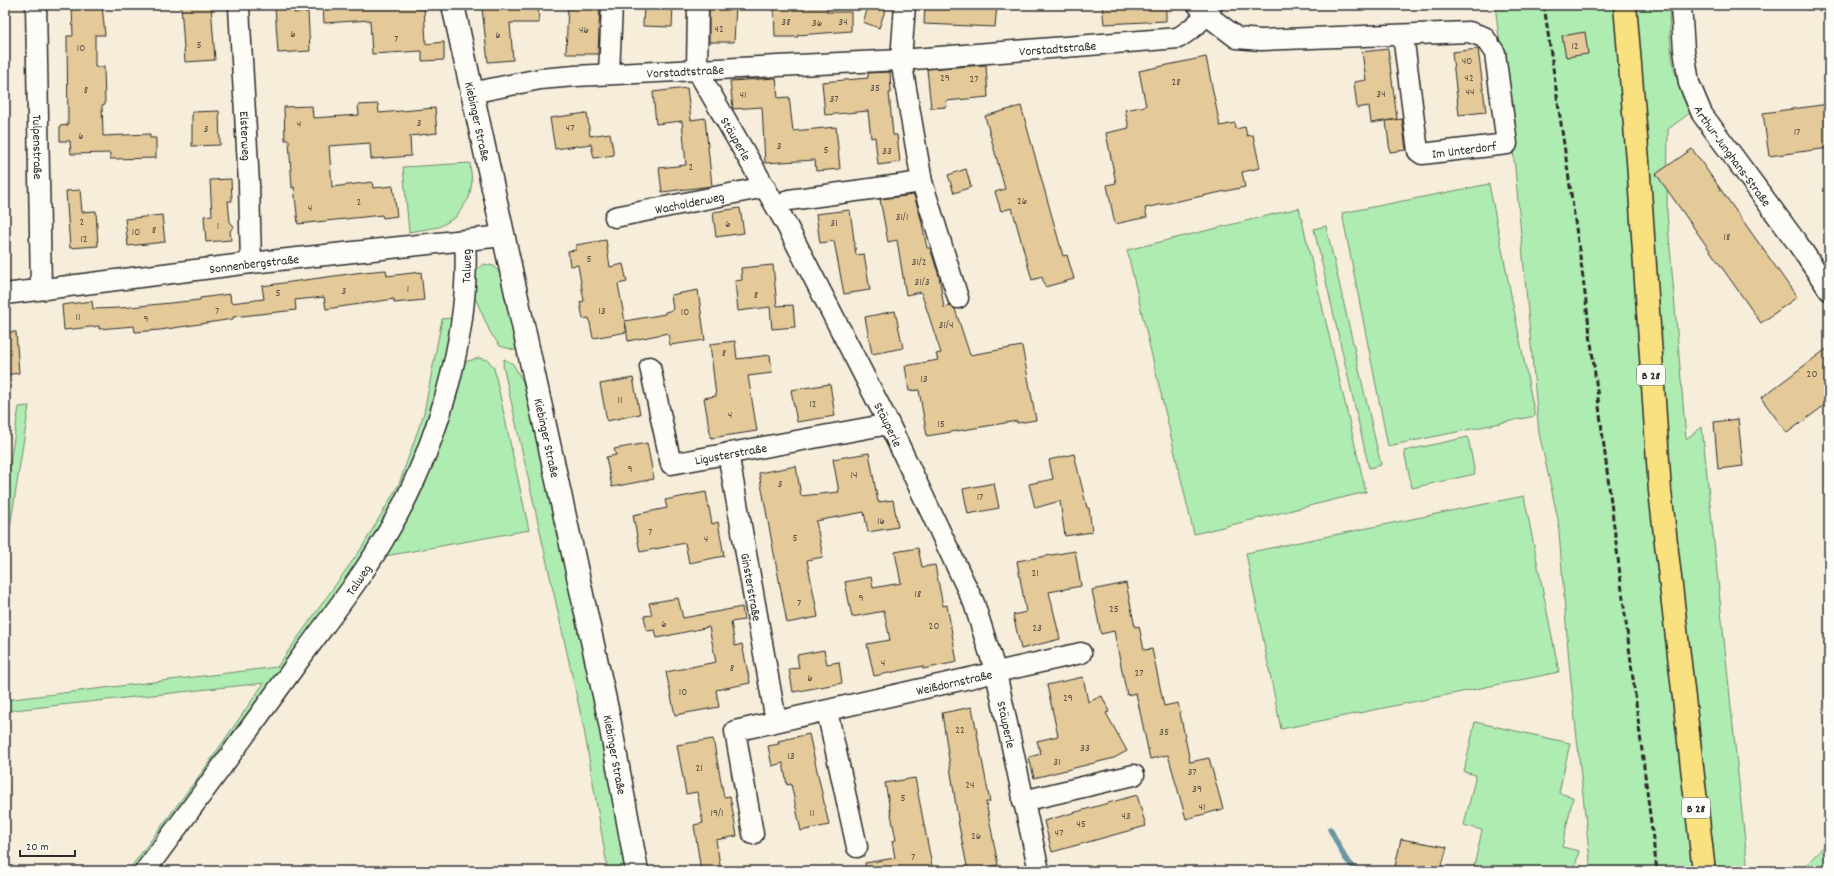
<svg xmlns="http://www.w3.org/2000/svg" width="1834" height="876" font-family="Dekko,sans-serif">
  <style>
    .green { fill: #afecb1; stroke: #6d8c6e }
    .lines { fill: none; stroke-linecap: round; stroke-linejoin: round }
    .stream { stroke: #6a96a4; stroke-width: 5.5 }
    .building { fill: #e4ca99; stroke: #2b2b2b }
    .street-casing { stroke: #2b2b2b; stroke-width: 23 }
    .secondary-casing { stroke: #2b2b2b; stroke-width: 25 }
    .primary-casing { stroke: #2b2b2b; stroke-width: 25 }
    .street { stroke: #fdfcf7; stroke-width: 20 }
    .secondary { stroke: #fdfcf7; stroke-width: 22 }
    .primary { stroke: #fae180; stroke-width: 22 }
    .rail { stroke: #2b2b2b; stroke-width: 3; stroke-dasharray: 6 3; stroke-linecap: butt }
    .labels { text-anchor: middle; stroke-width: 4; stroke-linejoin: round; paint-order: stroke }
    .number-label { font-size: 11px; fill: #595346 }
    .shield { fill: #fdfcf7; stroke: #6a6a68; stroke-width: 1 }
    .shield-label { font-size: 12px; font-weight: bold; fill: #2b2b2b }
    .street-label { font-size: 13px; fill: #2b2b2b; stroke: #fdfcf7 }
  </style>
  <rect width="100%" height="100%" fill="#f6eddb"/>
  <filter id="ink" filterUnits="userSpaceOnUse"><feTurbulence type="fractalNoise" baseFrequency=".025" numOctaves="2"/><feDisplacementMap in="SourceGraphic" scale="8" xChannelSelector="R" yChannelSelector="G"/><feConvolveMatrix kernelMatrix="1 2 1 2 8 2 1 2 1" color-interpolation-filters="sRGB"/></filter>
  <g filter="url(#ink)">
    <path class="green" d="M1495,5H1669C1670,46 1671,75 1690,113L1668,129L1667,212L1686,439L1702,427L1748,871H1591L1569,662L1558,519L1539,433L1515,168Z
      M470,163L472,182L469,198L456,217L439,227L409,232L403,167Z
      M1489,184L1535,416L1388,446L1342,213Z
      M1299,208L1366,492L1194,534L1127,250Z
      M1326,226L1381,465L1369,468L1314,229Z
      M483,264L494,266L502,276L518,351L500,346L490,332L473,293L472,274Z
      M452,318L450,348L416,461L370,550L138,871H128L205,768L264,683L5,711V700L277,667L361,549L399,484L424,413L442,319Z
      M478,358L488,360L494,368L529,530L380,557L465,362Z
      M504,359L513,364L525,385L610,774L626,871H608L584,729L503,365Z
      M29,406L5,560V494L19,407Z
      M1468,437L1475,474L1412,488L1404,451Z
      M1524,496L1559,672L1281,729L1246,553Z
      M1475,722L1570,743L1559,793L1573,797L1562,847L1579,851L1574,871H1473L1482,830L1464,825L1476,775L1464,772Z
      M1829,841V871H1800Z"/>
    <g class="lines">
      <path class="stream" d="M1330,829L1345,858L1357,871"/>
    </g>
    <path class="building" d="M72,5H102L105,35H95V67H104L105,104L102,105L103,136L150,134V138H156V158L110,159V153L71,154L70,141H60V126L68,125L67,36H73Z
      M181,5H211L215,60L185,62Z
      M294,5V13L308,12L310,51L278,53L275,6Z
      M323,5H418L419,9L424,8L426,44L444,42V60L422,61V51L372,54L370,20L324,23Z
      M511,5H538L539,23H510L513,60L488,62L482,8Z
      M568,5H600L598,54H566Z
      M644,5H673L672,27L643,26Z
      M709,5H736L734,42H709Z
      M780,5H811V7H827V12H851V31L798,35V37H775L774,7H780Z
      M869,5H887L879,28L863,22Z
      M925,5H997L995,27L924,24Z
      M1102,5H1166V21L1104,24Z
      M1585,32L1588,54L1566,57L1562,36Z
      M1388,49L1397,119L1371,123L1369,106L1357,108L1354,82L1366,80L1362,52Z
      M1478,49L1486,112L1459,115L1452,52Z
      M1206,57L1220,126L1235,123L1236,129L1245,127L1247,136L1253,135L1260,168L1242,172L1245,187L1145,208L1147,217L1115,224L1107,185L1116,183L1106,133L1129,128L1125,110L1146,106L1139,71Z
      M986,65L988,97L946,101L947,107L931,108L927,69Z
      M890,72L891,93H889L893,135H897L900,162L878,165L875,137L871,138L868,111L825,115L822,82L868,78V73Z
      M776,78L778,98L789,97L793,131L836,127L840,169L816,171L815,160L765,163L762,107L733,109L730,81Z
      M687,88L691,120L705,118L712,186L662,192L659,168L686,165L682,121L656,124L653,92Z
      M378,104L379,113L435,108L437,133L410,136L411,156L371,159L370,143L329,146L332,187L372,182L373,188L393,186L397,216L383,218L382,215L298,224L294,187L292,188L289,140H285L284,107L312,106L313,118L359,115L358,105Z
      M1829,104V148L1769,156L1763,113Z
      M1021,106L1063,256L1067,255L1074,279L1045,287L1042,277L1032,280L1012,208L1001,211L995,192L1005,189L985,116Z
      M219,111L220,145L192,146V112Z
      M587,113L590,136L610,133L614,155L594,158L591,144L555,149L550,118Z
      M1402,119L1406,150L1390,152L1386,121Z
      M1692,149L1797,297L1761,323L1656,174Z
      M966,169L971,187L954,193L948,175Z
      M231,179L232,201H228L230,222L234,226L230,231L231,240L206,242L204,216L212,215L210,180Z
      M80,190L82,212L96,211L98,246L70,248L66,191Z
      M914,195L921,219L927,248H930L939,276L944,308L950,306L955,309L970,355L1022,346L1036,420L1017,423V421L927,436L919,390L909,391L905,366L938,360L936,354L941,353L921,292L906,295L897,240L888,242L880,199Z
      M740,208L744,233L716,237L713,212Z
      M850,210L856,255L864,254L870,290L844,294L834,241L820,243L816,214Z
      M162,215L165,242L128,246L125,219Z
      M606,240L610,267L623,264L627,282L618,284L627,332L593,338L589,318L583,319L580,302L584,301L578,265L570,266L568,251L576,250V245Z
      M773,265L777,306L793,305L795,327L772,329L770,307L738,311L735,281L742,280L741,268Z
      M386,270L387,276L421,272L424,300L394,303V299L326,309L324,297L295,300L296,310L233,317V319L160,330L135,332L134,326L99,329V326L64,330L62,305L92,301L93,309L120,308L200,300V298L230,294L231,303L264,299L262,286L363,272Z
      M698,290L705,340L670,345L668,333L628,341L625,321L665,314V312L673,310L671,295Z
      M895,311L903,348L872,354L865,317Z
      M5,332H16L19,373L5,375Z
      M735,341L737,359L770,355L772,373L748,376L757,431L711,438L704,398L716,396L710,344Z
      M1829,347V402L1787,433L1761,398Z
      M633,378L640,414L607,421L600,384Z
      M830,384L835,416L797,422L791,390Z
      M1738,419L1743,466L1718,469L1714,422Z
      M647,443L654,479L612,487L606,457L616,455L614,449Z
      M869,453L878,502L893,500L898,527L868,532L864,512L816,521L823,557L807,560L818,617L787,623L759,473L796,466L801,496L839,492L833,459Z
      M1074,454L1087,508H1089L1092,532L1065,536L1060,501L1035,508L1029,484L1053,479L1049,460Z
      M994,483L999,508L968,514L963,489Z
      M706,492L712,524L718,522L724,556L689,563L685,543L640,552L633,515L667,508L665,500Z
      M918,548L922,567L935,565L943,606L947,605L957,662L923,669V666L874,676L867,644L890,640L884,611L852,617L845,582L871,577L873,588L901,583L895,552Z
      M1075,551L1081,586L1049,592L1060,639L1021,649L1013,615L1026,612L1017,561Z
      M1126,583L1135,627L1139,626L1144,650L1152,649L1164,706L1178,703L1190,762L1209,758L1223,809L1186,819L1168,755L1150,759L1136,693L1127,695L1114,631L1101,634L1092,590Z
      M678,598L683,618L742,607L744,620L731,622L735,646L742,644L750,683L716,690L719,707L675,715L666,672L716,662L709,627L657,638L655,630L647,631L644,616L652,615L649,603Z
      M824,650L827,664L839,662L842,683L793,692L789,669L799,668L797,655Z
      M1083,677L1088,702L1102,696L1109,712L1106,713L1127,751L1114,758L1034,778L1029,757L1041,754L1037,741L1058,736L1047,685Z
      M972,707L990,802H986L998,865L968,871L959,826L942,713Z
      M809,734L829,825L801,831L791,784L787,785L783,763L772,766L768,746L779,744L778,741Z
      M713,739L724,797L730,796L737,836L716,840L721,871H701L694,825L703,823L697,792L686,794L677,745Z
      M915,778L933,871H866L865,863L895,858L892,841L896,840L885,783Z
      M1137,795L1146,826L1052,852L1044,821Z
      M1401,839L1447,847L1441,869L1425,865L1424,871H1394Z"/>
    <g class="lines">
      <defs>
        <g id="street">
          <path id="s1" d="M36,5L41,289"/>
          <path id="s2" d="M698,5L697,70L786,224L889,424L974,603L996,673L1039,871"/>
          <path d="M905,5L901,60L922,182L958,298"/>
          <path d="M1198,5L1207,15L1237,38L1261,40L1469,32L1484,37L1495,53L1507,144L1422,154L1418,151L1403,35"/>
          <path id="s3" d="M1681,5L1684,50L1689,83L1702,114L1798,244L1829,290"/>
          <path id="s4" d="M239,7L249,184L251,263"/>
          <path d="M609,74L612,5"/>
          <path id="s5" d="M471,93L540,79L575,76L901,60L1178,38C1192,29 1204,20 1212,5"/>
          <path d="M789,200L922,182"/>
          <path id="s6" d="M615,217L765,187"/>
          <path id="s7" d="M5,294L251,263L503,236"/>
          <path id="s8" d="M650,367L671,464L889,424"/>
          <path id="s9" d="M728,453L776,721"/>
          <path d="M827,711L857,847"/>
          <path d="M1023,801L1134,775"/>
          <path id="s10" d="M753,834L735,731L1081,653"/>
          <path id="s11" d="M145,871C196,802 247,733 297,663C328,620 362,578 388,532C436,450 471,336 465,241"/>
        </g>
        <g id="secondary">
          <path id="s12" d="M453,5L609,718L637,871"/>
        </g>
        <path id="primary" d="M1625,5L1638,161L1660,491L1704,871"/>
      </defs>
      <use href="#street" class="street-casing"/>
      <use href="#secondary" class="secondary-casing"/>
      <use href="#primary" class="primary-casing"/>
      <use href="#street" class="street"/>
      <use href="#secondary" class="secondary"/>
      <use href="#primary" class="primary"/>
      <path class="rail" d="M1544,5L1582,270L1657,871"/>
    </g>
  </g>
  <g class="labels">
    <g class="number-label">
      <text x="786" y="25">38</text>
      <text x="843" y="25">34</text>
      <text x="817" y="26">36</text>
      <text x="719" y="32">42</text>
      <text x="584" y="33">46</text>
      <text x="293" y="37">6</text>
      <text x="498" y="38">6</text>
      <text x="396" y="42">7</text>
      <text x="199" y="48">5</text>
      <text x="1575" y="49">12</text>
      <text x="81" y="51">10</text>
      <text x="1467" y="64">40</text>
      <text x="945" y="81">29</text>
      <text x="1469" y="81">42</text>
      <text x="974" y="82">27</text>
      <text x="1176" y="85">28</text>
      <text x="875" y="91">35</text>
      <text x="86" y="93">8</text>
      <text x="1470" y="95">44</text>
      <text x="1381" y="97">34</text>
      <text x="743" y="98">41</text>
      <text x="834" y="102">37</text>
      <text x="419" y="126">3</text>
      <text x="299" y="127">4</text>
      <text x="570" y="131">47</text>
      <text x="206" y="132">3</text>
      <text x="1797" y="135">17</text>
      <text x="81" y="139">6</text>
      <text x="779" y="149">3</text>
      <text x="826" y="153">5</text>
      <text x="887" y="154">33</text>
      <text x="691" y="170">2</text>
      <text x="1022" y="204">26</text>
      <text x="359" y="205">2</text>
      <text x="310" y="211">4</text>
      <text x="902" y="220">31/1</text>
      <text x="82" y="225">2</text>
      <text x="834" y="226">31</text>
      <text x="728" y="227">6</text>
      <text x="218" y="229">1</text>
      <text x="154" y="233">8</text>
      <text x="136" y="235">10</text>
      <text x="1727" y="240">18</text>
      <text x="84" y="242">12</text>
      <text x="589" y="262">5</text>
      <text x="919" y="265">31/2</text>
      <text x="922" y="285">31/3</text>
      <text x="408" y="292">1</text>
      <text x="344" y="294">3</text>
      <text x="278" y="296">5</text>
      <text x="756" y="298">8</text>
      <text x="217" y="314">7</text>
      <text x="602" y="314">13</text>
      <text x="685" y="315">10</text>
      <text x="78" y="320">11</text>
      <text x="146" y="322">9</text>
      <text x="946" y="328">31/4</text>
      <text x="724" y="356">8</text>
      <text x="1812" y="377">20</text>
      <text x="924" y="382">13</text>
      <text x="620" y="403">11</text>
      <text x="813" y="407">12</text>
      <text x="730" y="418">4</text>
      <text x="941" y="427">15</text>
      <text x="630" y="472">9</text>
      <text x="854" y="478">14</text>
      <text x="780" y="487">3</text>
      <text x="980" y="500">17</text>
      <text x="881" y="524">16</text>
      <text x="650" y="535">7</text>
      <text x="795" y="541">5</text>
      <text x="706" y="542">4</text>
      <text x="1035" y="576">21</text>
      <text x="918" y="597">18</text>
      <text x="861" y="601">9</text>
      <text x="799" y="606">7</text>
      <text x="1114" y="612">25</text>
      <text x="664" y="627">6</text>
      <text x="934" y="629">20</text>
      <text x="1037" y="631">23</text>
      <text x="883" y="666">4</text>
      <text x="732" y="671">8</text>
      <text x="1139" y="676">27</text>
      <text x="810" y="681">6</text>
      <text x="683" y="695">10</text>
      <text x="1068" y="701">29</text>
      <text x="960" y="733">22</text>
      <text x="1164" y="735">35</text>
      <text x="1085" y="751">33</text>
      <text x="791" y="759">13</text>
      <text x="1057" y="765">31</text>
      <text x="699" y="771">21</text>
      <text x="1192" y="775">37</text>
      <text x="970" y="788">24</text>
      <text x="1197" y="792">39</text>
      <text x="903" y="801">5</text>
      <text x="1202" y="810">41</text>
      <text x="717" y="816">19/1</text>
      <text x="812" y="816">11</text>
      <text x="1126" y="819">43</text>
      <text x="1081" y="827">45</text>
      <text x="1059" y="836">47</text>
      <text x="976" y="839">26</text>
      <text x="913" y="860">7</text>
    </g>
    <g class="shield">
      <rect x="1637" y="365" width="28" height="20" rx="3"/>
      <rect x="1682" y="798" width="28" height="20" rx="3"/>
    </g>
    <g class="shield-label">
      <text x="1651" y="379">B 28</text>
      <text x="1696" y="812">B 28</text>
    </g>
    <g class="street-label">
      <text dy="5" stroke="none"><textPath href="#s5" startOffset="589">Vorstadtstraße</textPath></text>
      <text dy="5" stroke="none"><textPath href="#s5" startOffset="216">Vorstadtstraße</textPath></text>
      <text dy="5" stroke="none"><textPath href="#s12" startOffset="119">Kiebinger Straße</textPath></text>
      <text dy="5" stroke="none"><textPath href="#s4" startOffset="129">Elsterweg</textPath></text>
      <text dy="5" stroke="none"><textPath href="#s2" startOffset="144">Stäuperle</textPath></text>
      <text dy="5" stroke="none"><textPath href="#s1" startOffset="142">Tulpenstraße</textPath></text>
      <text transform="translate(1464 149) rotate(-7)" y="5">Im Unterdorf</text>
      <text dy="5" stroke="none"><textPath href="#s3" startOffset="164">Arthur-Junghans-Straße</textPath></text>
      <text dy="5" stroke="none"><textPath href="#s6" startOffset="76">Wacholderweg</textPath></text>
      <text dy="5" stroke="none"><textPath href="#s7" startOffset="251">Sonnenbergstraße</textPath></text>
      <text dy="5" stroke="none"><textPath href="#s11" startOffset="697">Talweg</textPath></text>
      <text dy="5" stroke="none"><textPath href="#s2" startOffset="468">Stäuperle</textPath></text>
      <text dy="5" stroke="none"><textPath href="#s12" startOffset="443">Kiebinger Straße</textPath></text>
      <text dy="5" stroke="none"><textPath href="#s8" startOffset="160">Ligusterstraße</textPath></text>
      <text dy="5" stroke="none"><textPath href="#s11" startOffset="361">Talweg</textPath></text>
      <text dy="5" stroke="none"><textPath href="#s9" startOffset="136">Ginsterstraße</textPath></text>
      <text dy="5" stroke="none"><textPath href="#s10" startOffset="329">Weißdornstraße</textPath></text>
      <text dy="5" stroke="none"><textPath href="#s2" startOffset="792">Stäuperle</textPath></text>
      <text dy="5" stroke="none"><textPath href="#s12" startOffset="767">Kiebinger Straße</textPath></text>
    </g>
  </g>
  <rect width="1834" height="876" fill="none" stroke="#fdfcf7" stroke-width="20"/>
  <rect x="10" y="10" width="1814" height="856" fill="none" stroke="#2b2b2b" stroke-width="1.5" filter="url(#ink)"/>
  <path d="M20 850v6h55v-6" fill="none" stroke="#2b2b2b" stroke-width="2"/>
  <text x="26" y="850" font-size="12" fill="#2b2b2b" stroke="#fdfcf7" stroke-width="3" paint-order="stroke">20 m</text>
</svg>
